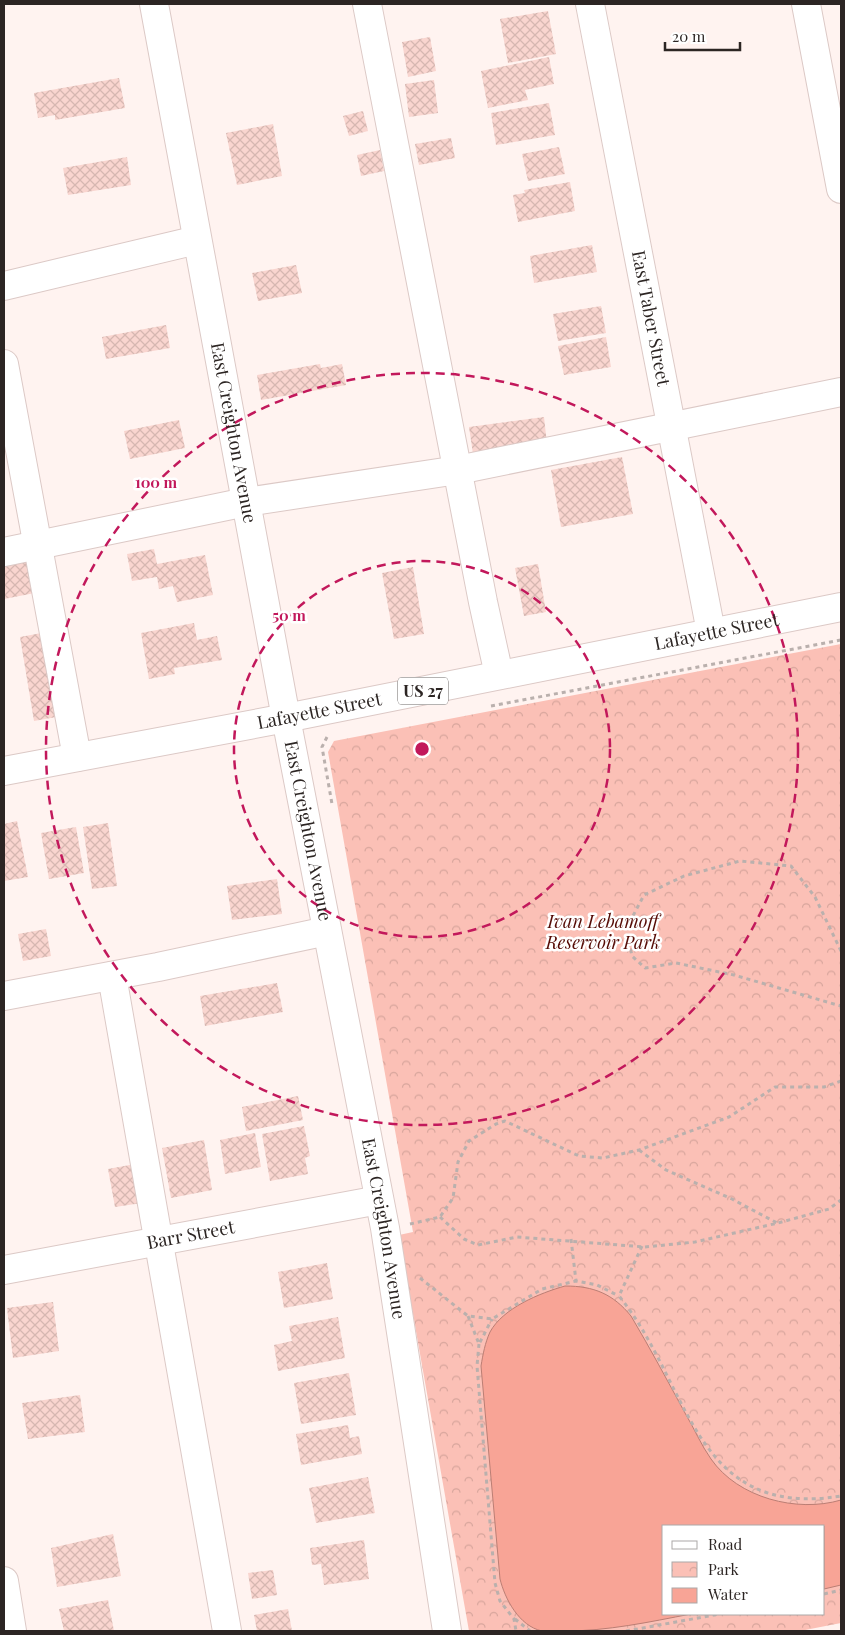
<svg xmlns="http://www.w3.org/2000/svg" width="845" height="1635" font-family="'Playfair Display',serif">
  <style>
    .park { fill: url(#park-crowns); fill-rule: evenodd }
    .water { fill: #f8a496; stroke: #bb7e74 }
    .building { fill: url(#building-cross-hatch) }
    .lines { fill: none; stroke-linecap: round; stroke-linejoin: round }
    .minor-casing { stroke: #dcc9c6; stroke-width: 30 }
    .highway-casing { stroke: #dcc9c6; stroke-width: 30 }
    .path { stroke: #bab0ad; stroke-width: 3; stroke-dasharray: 4 4; stroke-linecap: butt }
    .minor { stroke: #fff; stroke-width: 28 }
    .highway { stroke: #fff; stroke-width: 28 }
    .ring { fill: none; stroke: #c2185b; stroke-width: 2.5; stroke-dasharray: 9 6 }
    .labels { text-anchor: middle; stroke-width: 5; stroke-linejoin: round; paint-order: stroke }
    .shield { fill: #fff; stroke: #6b6665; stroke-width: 1 }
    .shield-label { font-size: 16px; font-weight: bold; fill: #2c2523 }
    .street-label { font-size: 18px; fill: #2c2523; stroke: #fff }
    .park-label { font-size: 18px; font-style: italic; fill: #560c06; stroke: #fff }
    .centre { fill: #c2185b; stroke: #fff; stroke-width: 2.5 }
    .ring-label { font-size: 15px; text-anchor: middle; font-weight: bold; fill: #c2185b; stroke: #fff; stroke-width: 5; stroke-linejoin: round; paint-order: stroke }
  </style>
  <defs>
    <pattern id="park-crowns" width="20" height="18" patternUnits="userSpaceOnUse" patternTransform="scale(1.25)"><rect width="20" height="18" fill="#fbc0b6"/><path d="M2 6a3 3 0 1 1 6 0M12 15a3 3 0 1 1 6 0" fill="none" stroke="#d7a59c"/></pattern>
    <pattern id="building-cross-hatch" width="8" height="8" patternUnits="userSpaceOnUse" patternTransform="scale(1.25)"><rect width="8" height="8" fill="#f9d5cf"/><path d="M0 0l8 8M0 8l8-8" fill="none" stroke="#d6b7b1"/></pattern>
  </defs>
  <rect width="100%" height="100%" fill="#fff3f0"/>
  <path class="park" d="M841,644V1623L800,1631H469L399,1235L413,1232L328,752L334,741ZM664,1526H824V1614H664Z"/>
  <path class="water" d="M565,1286C594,1286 613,1294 631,1316C650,1348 667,1380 685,1413C694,1428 701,1445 711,1459C738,1498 797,1513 841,1500V1585L824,1589V1526H664V1614H691C649,1622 608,1631 565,1631C558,1631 549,1633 542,1631C519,1626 505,1599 500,1579L481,1366C483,1354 485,1343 490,1332C503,1308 540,1293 565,1286Z"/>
  <path class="building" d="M548,11L556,54L508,63L500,19Z
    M430,37L436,71L408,77L402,42Z
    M549,57L554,84L525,90L528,100L488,108L481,71Z
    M119,78L125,108L55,120V115L38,118L34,93Z
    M434,80L438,113L409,117L405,84Z
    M549,103L555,135L496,145L491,113Z
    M363,111L368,131L349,136L343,116Z
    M273,124L282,176L237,185L226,133Z
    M451,138L455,158L419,165L415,144Z
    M559,147L565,174L528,181L522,154Z
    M380,150L384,171L361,176L357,155Z
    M127,157L131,185L68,195L63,168Z
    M570,182L575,211L518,222L513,195L525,193L524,190Z
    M592,245L597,272L534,283L530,256Z
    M296,265L302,293L258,301L252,273Z
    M601,306L606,333L558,341L553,314Z
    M166,325L170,348L106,359L102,337Z
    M606,337L611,367L564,375L558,346Z
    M320,364L321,368L342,364L346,385L261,400L257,375Z
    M544,417L547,444L473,454L469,427Z
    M179,420L185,448L130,459L124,431Z
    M622,457L633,514L561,527L551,470Z
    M154,549L157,564L205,555L213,595L177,602L173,586L159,589L157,577L132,581L127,554Z
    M34,557L40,592L4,599V562Z
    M538,564L546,612L524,616L515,568Z
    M413,567L424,634L394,639L382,573Z
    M194,623L197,640L217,636L222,660L174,668L175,674L149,679L141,633Z
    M47,632L62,716L34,721L20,637Z
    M17,821L28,877L4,881V824Z
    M108,823L117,886L92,889L83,827Z
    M76,827L84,873L49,879L41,833Z
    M277,879L282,914L232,920L227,886Z
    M46,929L51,956L23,961L18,934Z
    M277,983L283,1012L205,1026L200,996Z
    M298,1096L303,1120L246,1131L242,1107Z
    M304,1126L310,1156L305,1158L308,1174L270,1181L262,1134Z
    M255,1133L261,1167L225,1174L220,1140Z
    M204,1140L212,1190L171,1198L162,1148Z
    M135,1164L142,1203L115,1207L108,1169Z
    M327,1263L333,1299L284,1308L278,1272Z
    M53,1302L59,1351L13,1358L7,1308Z
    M338,1317L345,1358L278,1371L274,1345L292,1341L289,1326Z
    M349,1373L356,1415L301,1424L294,1383Z
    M80,1395L85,1432L28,1439L22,1403Z
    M348,1425L350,1438L359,1436L362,1454L301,1465L296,1434Z
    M368,1477L375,1513L316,1523L309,1488Z
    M113,1534L121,1576L57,1587L51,1548Z
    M364,1540L369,1579L324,1585L321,1564L312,1565L310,1548Z
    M273,1570L277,1595L252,1599L248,1573Z
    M108,1600L114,1631H64L59,1609Z
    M288,1609L292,1631H257L254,1615Z"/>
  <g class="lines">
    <defs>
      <g id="minor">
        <path id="s1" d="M154,4L286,718L385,1228L447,1631"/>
        <path d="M367,4L483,602L499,675"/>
        <path id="s2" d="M590,4L711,632"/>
        <path d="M806,4L841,189"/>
        <path d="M4,286L197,240"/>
        <path d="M4,364L77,757"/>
        <path d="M4,552L246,502L458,470L841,392"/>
        <path d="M112,976L227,1631"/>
        <path d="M4,996L158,967L327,931"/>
        <path id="s3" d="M4,1270L379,1200"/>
        <path d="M4,1581L12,1631"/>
      </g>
      <g id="highway">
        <path id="s4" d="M4,771L286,718L841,607"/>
      </g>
    </defs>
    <use href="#minor" class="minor-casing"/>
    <use href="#highway" class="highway-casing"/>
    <path class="path" d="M491,706L841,640
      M327,737L322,747L332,804
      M841,951L815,897L791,866L740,861L684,876L644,895L626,929L632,956L645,968L676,963L734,975L841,1006
      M639,1150L666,1170L732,1199L777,1223
      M440,1217L464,1239L478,1245L517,1237L645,1247L695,1242L778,1223L829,1209L841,1200
      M410,1224L440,1217L453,1198L458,1162L469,1141L496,1124L505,1121L579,1156L603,1158L639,1150L729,1117L775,1087H824L841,1081
      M571,1239L576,1281L597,1285L619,1296
      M642,1246L619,1296C691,1384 692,1520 841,1496
      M420,1278L468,1316L492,1319L542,1289L576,1281
      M468,1316L479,1344L492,1319
      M479,1344L477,1366L495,1583L500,1601L514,1619L516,1631
      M824,1594L841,1590
      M515,1619L530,1631
      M626,1631L720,1614"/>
    <use href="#minor" class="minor"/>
    <use href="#highway" class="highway"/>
  </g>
  <g class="ring">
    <circle cx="422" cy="749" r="188"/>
    <circle cx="422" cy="749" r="376"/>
  </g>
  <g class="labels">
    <rect class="shield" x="398" y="677.5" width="50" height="27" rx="4"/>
    <g class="shield-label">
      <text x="423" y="697">US 27</text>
    </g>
    <g class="street-label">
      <text dy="6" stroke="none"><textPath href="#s2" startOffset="320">East Taber Street</textPath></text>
      <text dy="6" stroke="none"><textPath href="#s1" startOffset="436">East Creighton Avenue</textPath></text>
      <text dy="6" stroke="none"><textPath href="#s4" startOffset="726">Lafayette Street</textPath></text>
      <text dy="6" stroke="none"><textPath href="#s4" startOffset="321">Lafayette Street</textPath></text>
      <text dy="6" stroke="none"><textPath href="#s1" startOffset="841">East Creighton Avenue</textPath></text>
      <text dy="6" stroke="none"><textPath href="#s1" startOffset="1246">East Creighton Avenue</textPath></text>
      <text dy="6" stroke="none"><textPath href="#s3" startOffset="190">Barr Street</textPath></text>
    </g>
    <g class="park-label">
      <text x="603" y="928">Ivan Lebamoff<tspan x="603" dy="21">Reservoir Park</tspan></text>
    </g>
  </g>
  <circle cx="422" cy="749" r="8" class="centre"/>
  <g class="ring-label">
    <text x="156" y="488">100 m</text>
    <text x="289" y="621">50 m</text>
  </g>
  <rect width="845" height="1635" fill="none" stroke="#2c2523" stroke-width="10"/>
  <rect x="662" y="1525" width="162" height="90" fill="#ffffff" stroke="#aba8a7"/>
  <rect x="672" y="1541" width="25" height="8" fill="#ffffff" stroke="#aba8a7"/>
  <text x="708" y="1550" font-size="15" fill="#2c2523">Road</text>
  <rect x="672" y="1562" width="25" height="15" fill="url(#park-crowns)" stroke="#aba8a7"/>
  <text x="708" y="1575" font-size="15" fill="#2c2523">Park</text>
  <rect x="672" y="1588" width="25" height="15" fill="#f8a496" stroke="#aba8a7"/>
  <text x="708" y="1600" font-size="15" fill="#2c2523">Water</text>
  <path d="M665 42v8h75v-8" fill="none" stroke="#2c2523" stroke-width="2.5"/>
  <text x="672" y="42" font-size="15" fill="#2c2523" stroke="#ffffff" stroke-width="4" paint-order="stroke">20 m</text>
</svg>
